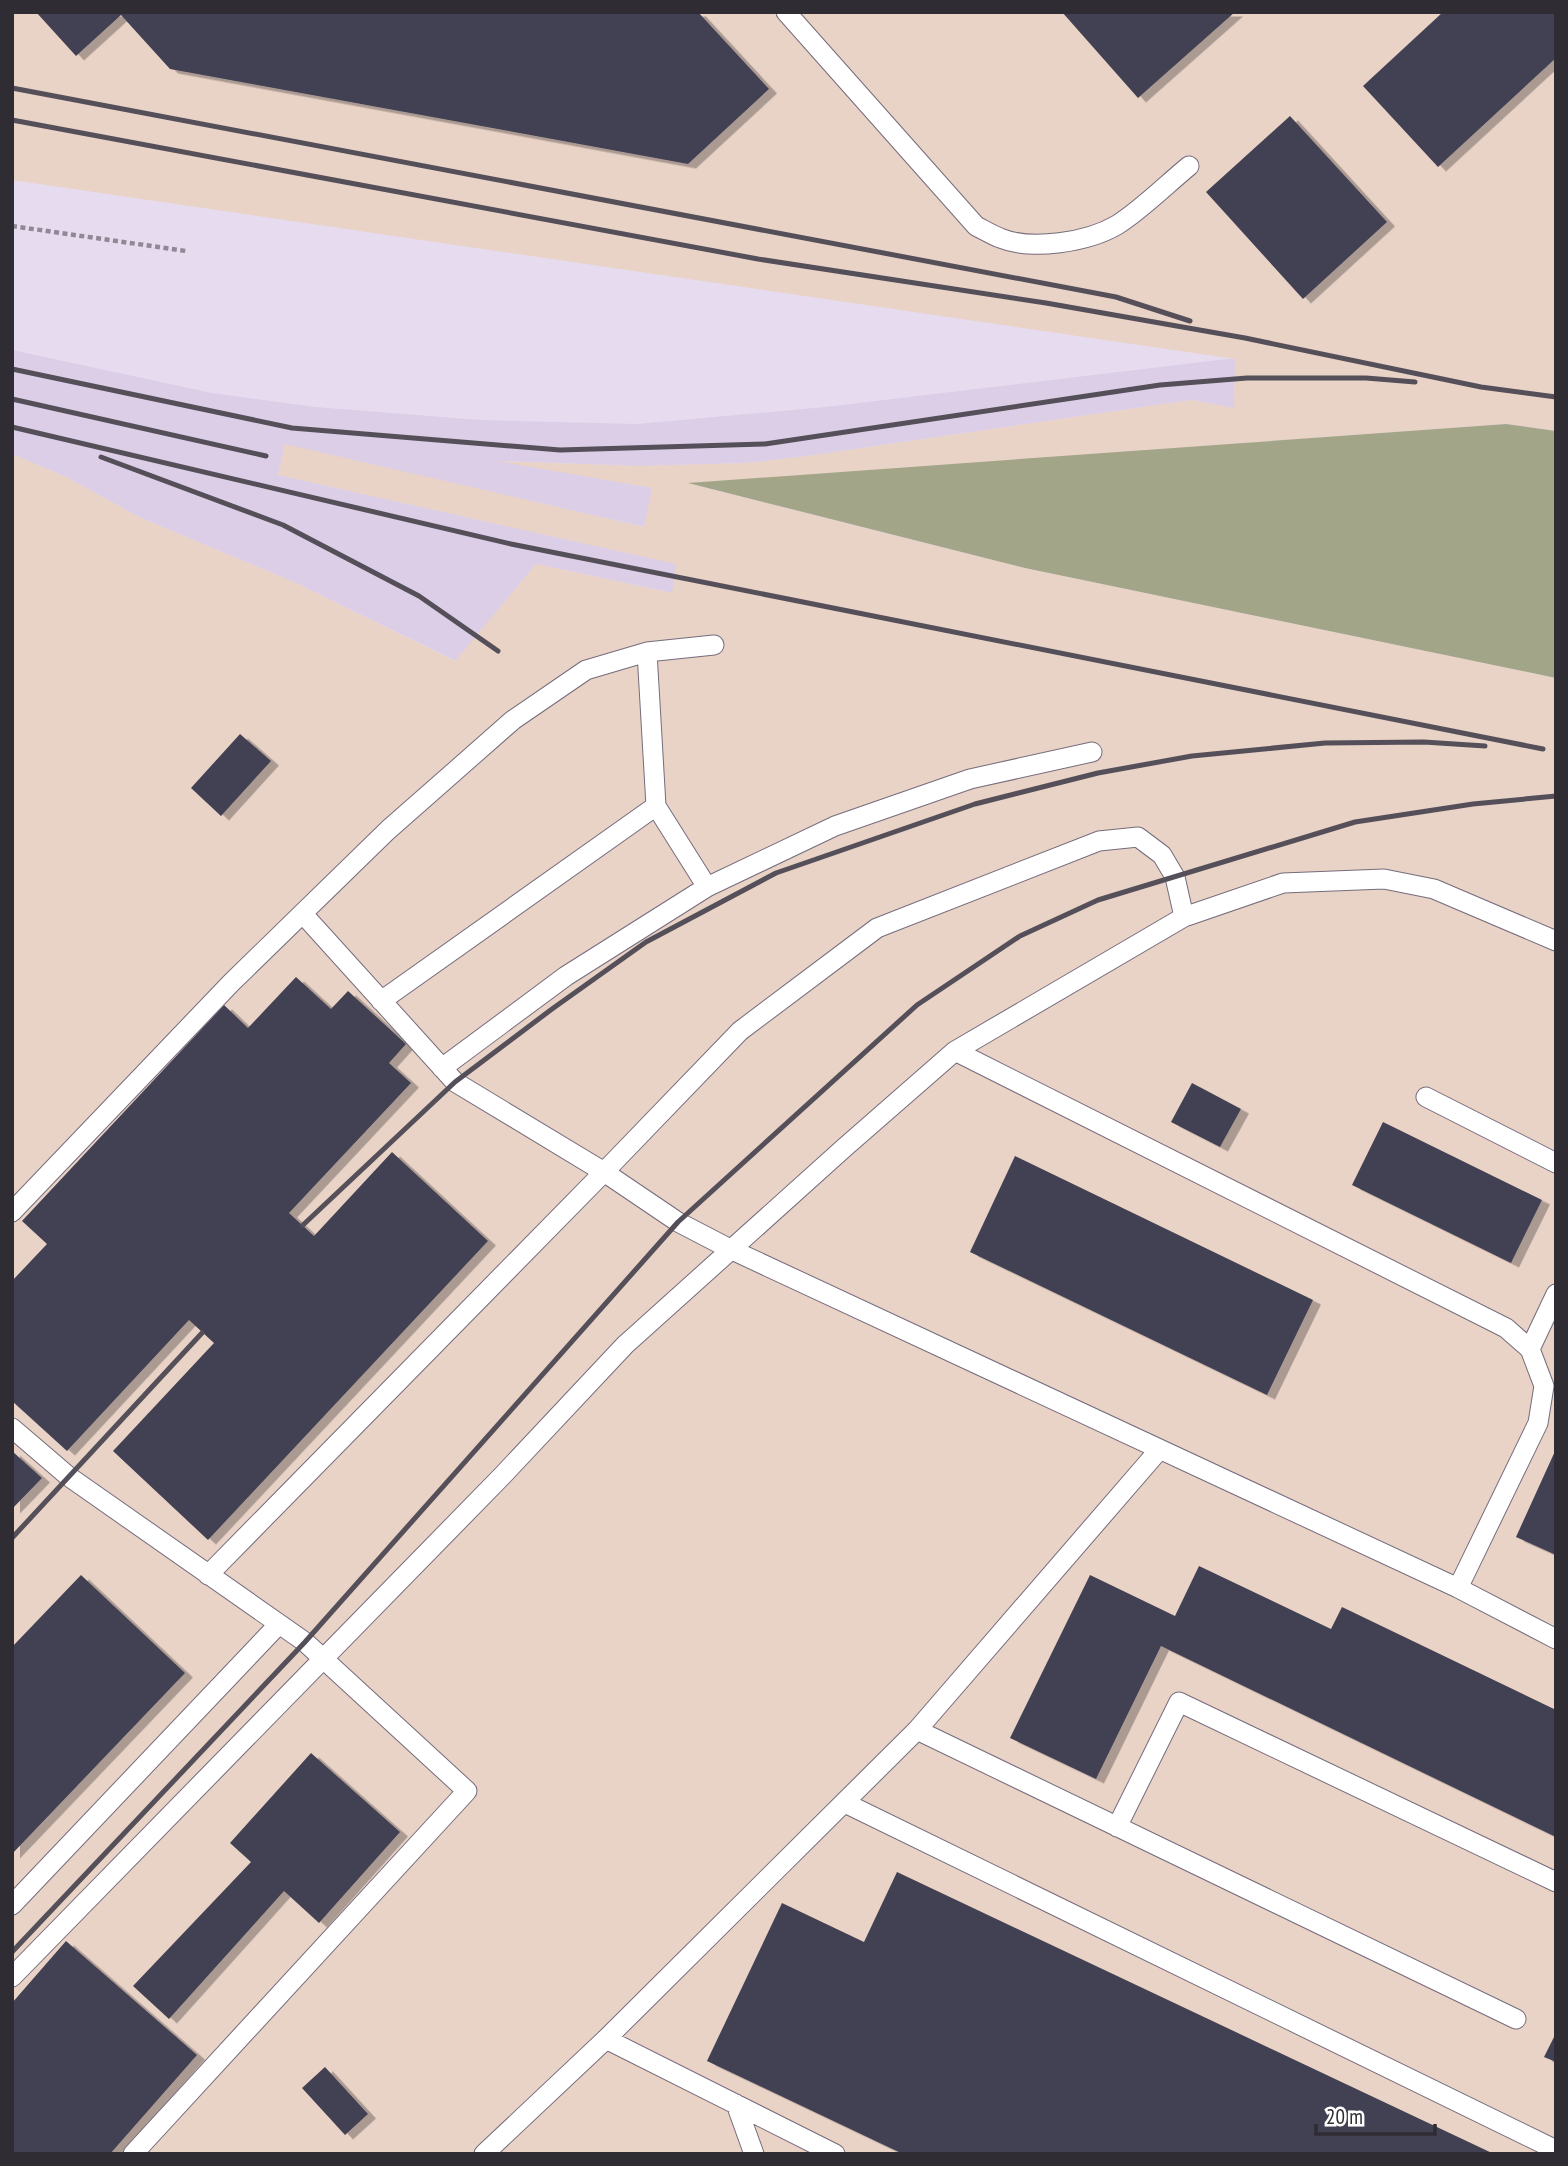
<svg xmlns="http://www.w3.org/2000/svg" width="1568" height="2166" font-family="'PT Sans Narrow',sans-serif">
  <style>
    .built { fill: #dccee7 }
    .industrial { fill: #e9d2c6 }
    .forest { fill: #a2a587 }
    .building { fill: #434152; filter: url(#shadow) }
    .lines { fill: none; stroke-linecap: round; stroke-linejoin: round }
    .service-casing { stroke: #756c7c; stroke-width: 21 }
    .path { stroke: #908896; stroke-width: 4.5; stroke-dasharray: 5 3.5; stroke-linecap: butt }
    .service { stroke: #fff; stroke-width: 19 }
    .rail { stroke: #544f58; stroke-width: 5 }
  </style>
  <defs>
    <filter id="shadow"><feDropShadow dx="8" dy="4.5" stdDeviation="0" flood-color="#0004"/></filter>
  </defs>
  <rect width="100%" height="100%" fill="#e7dcef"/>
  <path class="built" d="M12,350L212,393L315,407L481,420L637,424L825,407L1235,358L1234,409L1191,400L807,456L746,463L639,466L504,461L652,488L645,527L285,445L278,475L677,564L673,593L536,564L456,661L296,583L139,517L68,478L12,454Z"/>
  <path class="industrial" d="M12,12H1556V431L1506,424L691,484L1025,568L1556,678V2154H12V454L68,478L139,517L296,583L455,661L536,564L672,593L676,564L278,475L285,444L644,527L652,488L497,461L639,466L746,463L807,456L1191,400L1234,408L1235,359L12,180Z"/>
  <path class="forest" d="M1506,424L1556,431V678L1025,568L688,483Z"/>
  <path class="building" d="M36,12H698L769,89L688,164L170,69L121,15L76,56Z
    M1062,12H1235L1138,98Z
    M1443,12H1556V58L1438,167L1363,86Z
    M1290,116L1387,222L1303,299L1206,192Z
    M240,734L271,761L221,816L191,788Z
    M296,977L331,1009L348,991L406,1044L389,1063L411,1083L289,1213L314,1236L392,1152L488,1241L208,1540L113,1451L214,1343L189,1320L67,1451L12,1401V1281L47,1244L22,1221L224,1005L248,1028Z
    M1192,1083L1241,1109L1220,1147L1171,1122Z
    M1383,1122L1542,1200L1511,1263L1352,1185Z
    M1015,1156L1313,1300L1267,1395L970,1252Z
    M1556,1449V1555L1516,1537Z
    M12,1451L42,1478L12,1509Z
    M1199,1566L1331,1629L1342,1607L1556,1710V1837L1161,1646L1096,1779L1010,1738L1090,1575L1175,1616Z
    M81,1575L185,1673L12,1854V1647Z
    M311,1753L400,1832L319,1923L284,1891L169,2019L133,1986L251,1862L230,1843Z
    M897,1872L1494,2154H903L707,2061L782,1903L864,1942Z
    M66,1941L197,2055L110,2154H12V2003Z
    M1556,2033V2062L1544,2057Z
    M325,2067L368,2114L345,2135L302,2088Z"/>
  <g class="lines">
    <defs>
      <path id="service" d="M786,12L976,226C984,230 992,235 1000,238C1032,251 1088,242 1117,225C1140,211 1167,184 1189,166
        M647,652L656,806L707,887
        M303,914L455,1082L604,1172L678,1222L730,1249L1458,1588L1556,1639
        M381,1001L656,806
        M955,1051L1506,1328L1530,1349L1544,1386L1538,1423L1458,1588
        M442,1068L566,976L707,887L835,826L970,779L1092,752
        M1426,1097L1556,1163
        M12,1212L231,983L388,830L513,720L586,670L647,652L714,645
        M1530,1349L1556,1294
        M12,1428L68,1476L305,1642L467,1791L133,2154
        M208,1575L604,1172L740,1031L877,928L1099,841L1138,837L1162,855L1175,877L1184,917
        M917,1730L1516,2019
        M845,1803L1556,2150
        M1117,1827L1179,1702L1556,1882
        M12,1905L279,1624
        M12,1977L502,1476L625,1345L844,1148L955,1051L1184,917L1283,883L1384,879L1434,889L1556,941
        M606,2039L835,2154
        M736,2104L754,2154
        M484,2154L606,2039L917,1730L1159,1450"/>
    </defs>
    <use href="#service" class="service-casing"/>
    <path class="path" d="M12,226L186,251"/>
    <use href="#service" class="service"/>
    <path class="rail" d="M12,88L1116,297L1190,321
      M12,120L758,259L1046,303L1245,338L1481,387L1556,397
      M12,369L292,428L560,450L765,444L1160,385L1247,378H1366L1415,382
      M12,399L266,456
      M12,427L511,544L1543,749
      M101,457L283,525L419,596L498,651
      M303,1225L455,1082L552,1009L646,942L776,873L975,804L1098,773L1192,756L1325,743L1424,742L1485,746
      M12,1538L202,1333
      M12,1952L305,1642L678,1222L917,1005L1020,936L1098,900L1355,822L1473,804L1556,796"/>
  </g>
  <rect width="1568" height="2166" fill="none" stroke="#302c33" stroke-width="28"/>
  <path d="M1316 2124v10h119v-10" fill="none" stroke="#302c33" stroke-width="3.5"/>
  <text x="1326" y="2124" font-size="21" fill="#302c33" stroke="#ffffff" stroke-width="5" paint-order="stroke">20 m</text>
</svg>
